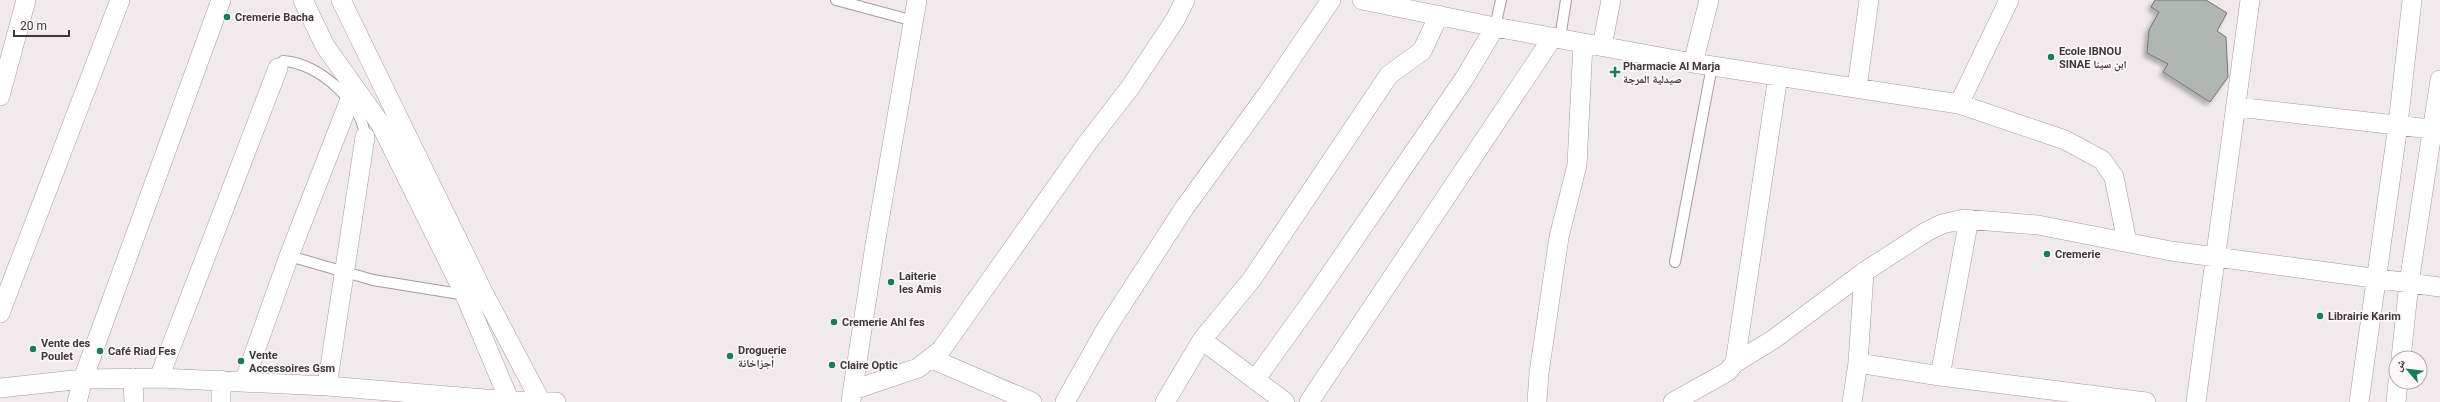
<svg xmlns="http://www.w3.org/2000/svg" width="2440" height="402" font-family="Roboto,'Noto Naskh Arabic',sans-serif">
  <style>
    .building { fill: #b0b7b3; stroke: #707774; filter: url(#shadow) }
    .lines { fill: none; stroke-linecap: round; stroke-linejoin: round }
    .service-casing { stroke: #a49c9f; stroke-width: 12 }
    .minor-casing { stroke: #a49c9f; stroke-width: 20 }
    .service { stroke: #fff; stroke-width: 10 }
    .minor { stroke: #fff; stroke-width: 19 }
    .poi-dot { fill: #157e58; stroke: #fef7fa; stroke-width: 1.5 }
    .labels { text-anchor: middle; stroke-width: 3.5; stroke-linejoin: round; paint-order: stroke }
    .poi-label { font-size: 11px; font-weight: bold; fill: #3d393b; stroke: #fef7fa; text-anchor: start }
  </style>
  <defs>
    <filter id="shadow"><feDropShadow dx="-3.5" dy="3.5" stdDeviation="2" flood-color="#0004"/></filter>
  </defs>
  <rect width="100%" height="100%" fill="#f2e9ec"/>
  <path class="building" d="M2155,0H2206L2227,13L2217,31L2226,37L2228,77L2210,102L2163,72L2168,64L2147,53L2149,30L2159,12L2151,7Z"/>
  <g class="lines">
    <defs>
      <path id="service" d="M836,0L914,21
        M1495,27L1501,0
        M1560,38L1566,0
        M278,68L283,61C317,62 363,102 365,137
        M289,256L373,280L466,295
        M1675,262L1712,66"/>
      <path id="minor" d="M303,0L325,46L380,123L465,295L510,402
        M341,0L483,292L541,402
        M1362,0L1495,27L1693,63L1959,104L2065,140L2102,160L2114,177L2127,242
        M1602,46L1611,0
        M1693,63L1709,0
        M1857,88L1869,0
        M0,96L26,0
        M1959,104L2009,0
        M2237,107L2440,130
        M0,313L120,0
        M2401,358L2409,283L2440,80
        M932,359L1032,402
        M1735,363L1778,76
        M1858,363L1940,376L2146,402
        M1940,376L1969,219
        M133,378L134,402
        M159,378L278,68
        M1255,380L1316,295L1464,79L1495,27
        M244,382L289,256L349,102
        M327,386L365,137
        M0,388L83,379L159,378L327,386L510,401L556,402
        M853,390L918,368L941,350L1088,142L1129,89L1175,20L1185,0
        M851,401L875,245L917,0
        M77,402L83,379L221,0
        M221,402V380
        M1065,402L1106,329L1185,207L1268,93L1331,0
        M1165,402L1202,340
        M1285,402L1202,340L1252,279L1389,75L1422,51L1439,15
        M1309,402L1553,37
        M1537,402L1539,373L1559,237L1577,165L1583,43
        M1673,402L1727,372L1735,363L1774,339L1864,272L1926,232L1942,224L1964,219L2038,225L2171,251L2440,287
        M1852,402L1858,363L1864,272
        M2196,402L2250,0
        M2359,402L2398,125L2412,0
        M2396,402L2398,382"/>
    </defs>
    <use href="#service" class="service-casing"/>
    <use href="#minor" class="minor-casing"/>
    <use href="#service" class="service"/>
    <use href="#minor" class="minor"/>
  </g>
  <g class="poi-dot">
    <circle cx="227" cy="17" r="4"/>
    <circle cx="2051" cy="57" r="4"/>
    <path d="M1613 66h4v4h4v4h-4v4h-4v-4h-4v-4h4z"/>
    <circle cx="2047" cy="254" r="4"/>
    <circle cx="891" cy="282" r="4"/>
    <circle cx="2320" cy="316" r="4"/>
    <circle cx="834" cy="322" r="4"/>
    <circle cx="33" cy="349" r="4"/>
    <circle cx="100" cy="351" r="4"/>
    <circle cx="730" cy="356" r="4"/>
    <circle cx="241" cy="361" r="4"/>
    <circle cx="832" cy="365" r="4"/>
  </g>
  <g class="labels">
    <g class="poi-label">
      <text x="235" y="21">Cremerie Bacha</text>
      <text x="2059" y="55">Ecole IBNOU<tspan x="2059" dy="13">SINAE ابن سينا</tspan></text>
      <text x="1623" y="70">Pharmacie Al Marja<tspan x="1623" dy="13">صيدلية المرجة</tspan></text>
      <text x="2055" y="258">Cremerie</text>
      <text x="899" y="280">Laiterie<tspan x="899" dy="13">les Amis</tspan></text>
      <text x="2328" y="320">Librairie Karim</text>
      <text x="842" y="326">Cremerie Ahl fes</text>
      <text x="41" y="347">Vente des<tspan x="41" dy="13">Poulet</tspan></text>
      <text x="738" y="354">Droguerie<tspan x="738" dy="13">أجزاخانة</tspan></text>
      <text x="108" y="355">Café Riad Fes</text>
      <text x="249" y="359">Vente<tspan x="249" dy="13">Accessoires Gsm</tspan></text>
      <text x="840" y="369">Claire Optic</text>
    </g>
  </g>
  <g transform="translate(2408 370) rotate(298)"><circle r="19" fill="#fef7fa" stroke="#b1abae"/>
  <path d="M0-3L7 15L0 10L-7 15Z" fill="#157e58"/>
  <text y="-6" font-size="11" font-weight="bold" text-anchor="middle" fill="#3d393b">ش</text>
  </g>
  <path d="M14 30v6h55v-6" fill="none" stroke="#3d393b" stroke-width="2"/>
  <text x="20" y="30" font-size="12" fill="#3d393b" stroke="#fef7fa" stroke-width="3" paint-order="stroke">20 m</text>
</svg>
